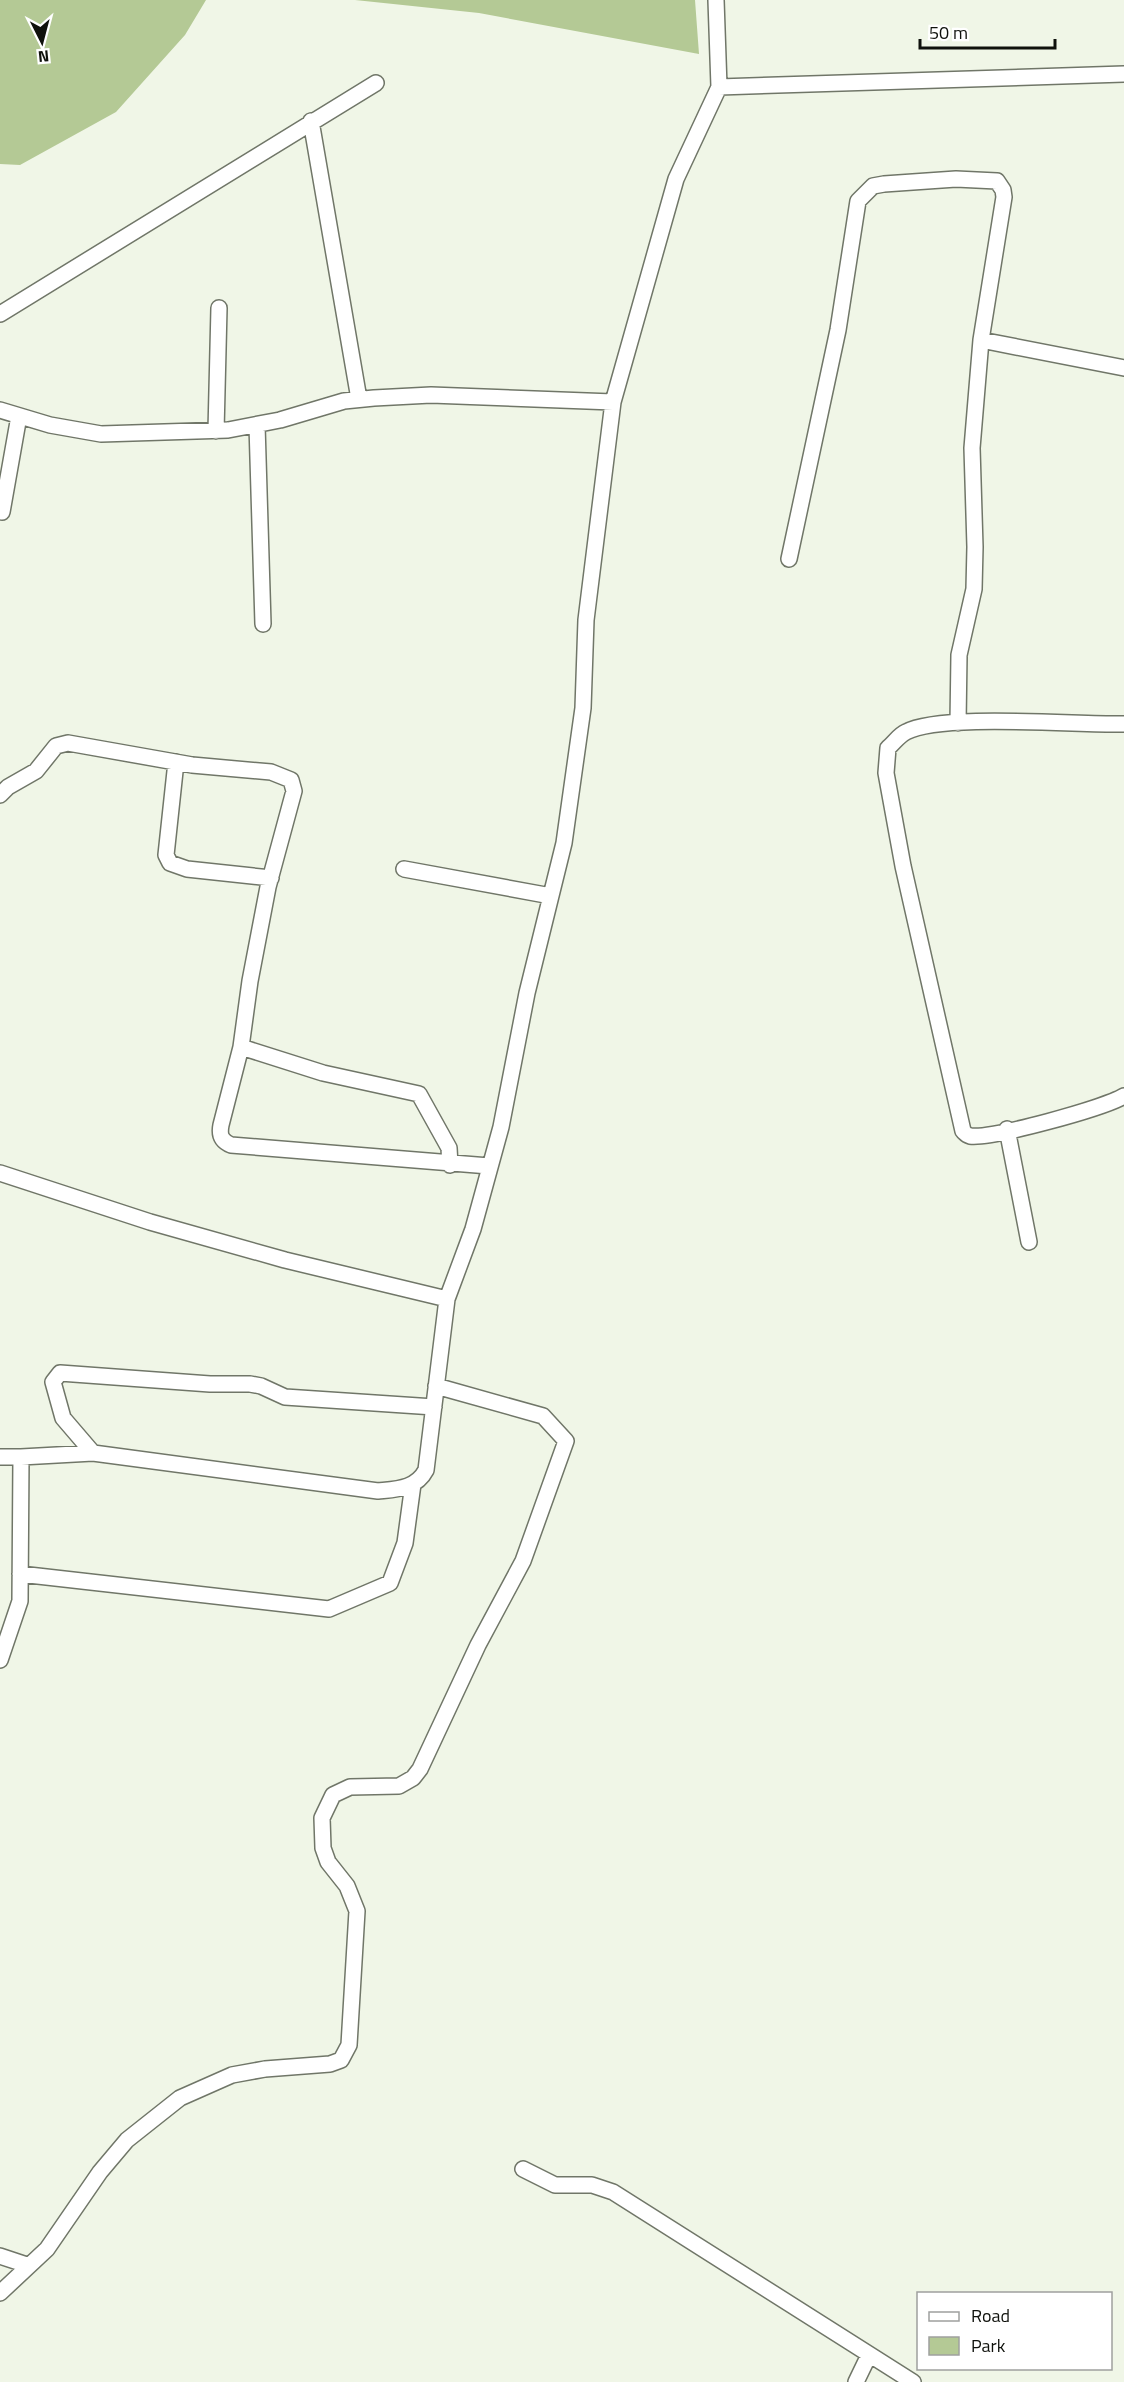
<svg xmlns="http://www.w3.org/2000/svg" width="1124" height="2382" font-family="'Titillium Web',sans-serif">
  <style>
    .green { fill: #b4c995 }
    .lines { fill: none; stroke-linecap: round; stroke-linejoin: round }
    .minor-casing { stroke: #707668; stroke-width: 18 }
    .minor { stroke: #fff; stroke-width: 15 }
  </style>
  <rect width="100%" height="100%" fill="#f0f6e7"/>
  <path class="green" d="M0,0H206L185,35L116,112L20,165L0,164Z
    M355,0H695L699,54L479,13Z"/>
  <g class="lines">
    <defs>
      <path id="minor" d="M716,0L719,87L1124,74
        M311,121L359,399
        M0,314L376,83
        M981,340L1124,368
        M0,410L50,425L101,434L228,430L280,420L344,401L374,398L431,395L613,402
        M257,425L263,624
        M216,431L219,308
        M2,512L19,416
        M789,559L838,330L858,201L873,186L884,184L956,179L997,181L1003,190L1004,197L981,340L972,448L975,547L974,589L959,655L958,723
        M1124,724C1078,725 940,713 906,732C899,735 894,743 888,748L886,773L903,866L963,1131C966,1134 966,1135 970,1136C992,1139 1104,1108 1124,1096
        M176,762L166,855L170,863L187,869L271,878
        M0,795L8,787L36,771L56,746L68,743L192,765L271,772L291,780L294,791L268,887L250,981L241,1047L323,1073L419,1094L449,1148L450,1165
        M404,869L551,896
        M241,1047L221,1125C219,1135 221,1141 231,1145L489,1166
        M1007,1129L1029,1242
        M0,1173L150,1222L285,1260L447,1299L473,1229L501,1127L527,993L564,843L583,708L586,620L613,402L676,179L719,87
        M93,1453L63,1418L53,1382L60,1373L210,1384H250L261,1386L285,1397L434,1407
        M0,1457H21L20,1601L0,1660
        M21,1457L93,1453L378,1491C397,1489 416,1489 426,1470L447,1299
        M20,1574L329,1609L390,1583L405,1543L413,1484
        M523,2169L555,2185H592L613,2192L913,2382
        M0,2256L27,2265
        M0,2293L47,2249L100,2172L127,2140L180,2098L232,2075L265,2069L330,2064L341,2060L349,2045L357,1911L347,1886L328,1862L323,1848L322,1818L333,1795L350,1787L399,1786L413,1778L420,1769L478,1645L523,1561L566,1441L543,1416L436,1386
        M856,2382L869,2355"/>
    </defs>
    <use href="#minor" class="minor-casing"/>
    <use href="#minor" class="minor"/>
  </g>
  <rect x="917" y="2292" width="195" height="78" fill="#ffffff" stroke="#9fa09e" stroke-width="1.5"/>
  <rect x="929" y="2312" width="30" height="9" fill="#ffffff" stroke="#9fa09e" stroke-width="1.5"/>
  <text x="971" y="2322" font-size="18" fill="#0f110c">Road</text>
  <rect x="929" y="2337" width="30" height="18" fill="#b4c995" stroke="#9fa09e" stroke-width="1.5"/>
  <text x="971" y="2352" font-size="18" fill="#0f110c">Park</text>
  <g transform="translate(42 42) rotate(174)" stroke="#ffffff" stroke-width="4.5" paint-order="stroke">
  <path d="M0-4.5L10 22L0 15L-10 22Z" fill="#0f110c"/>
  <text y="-9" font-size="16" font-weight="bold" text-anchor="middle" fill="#0f110c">N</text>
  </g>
  <path d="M920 39v9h135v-9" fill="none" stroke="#0f110c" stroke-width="3"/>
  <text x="929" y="39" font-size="18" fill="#0f110c" stroke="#ffffff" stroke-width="4.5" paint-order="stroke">50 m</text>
</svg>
